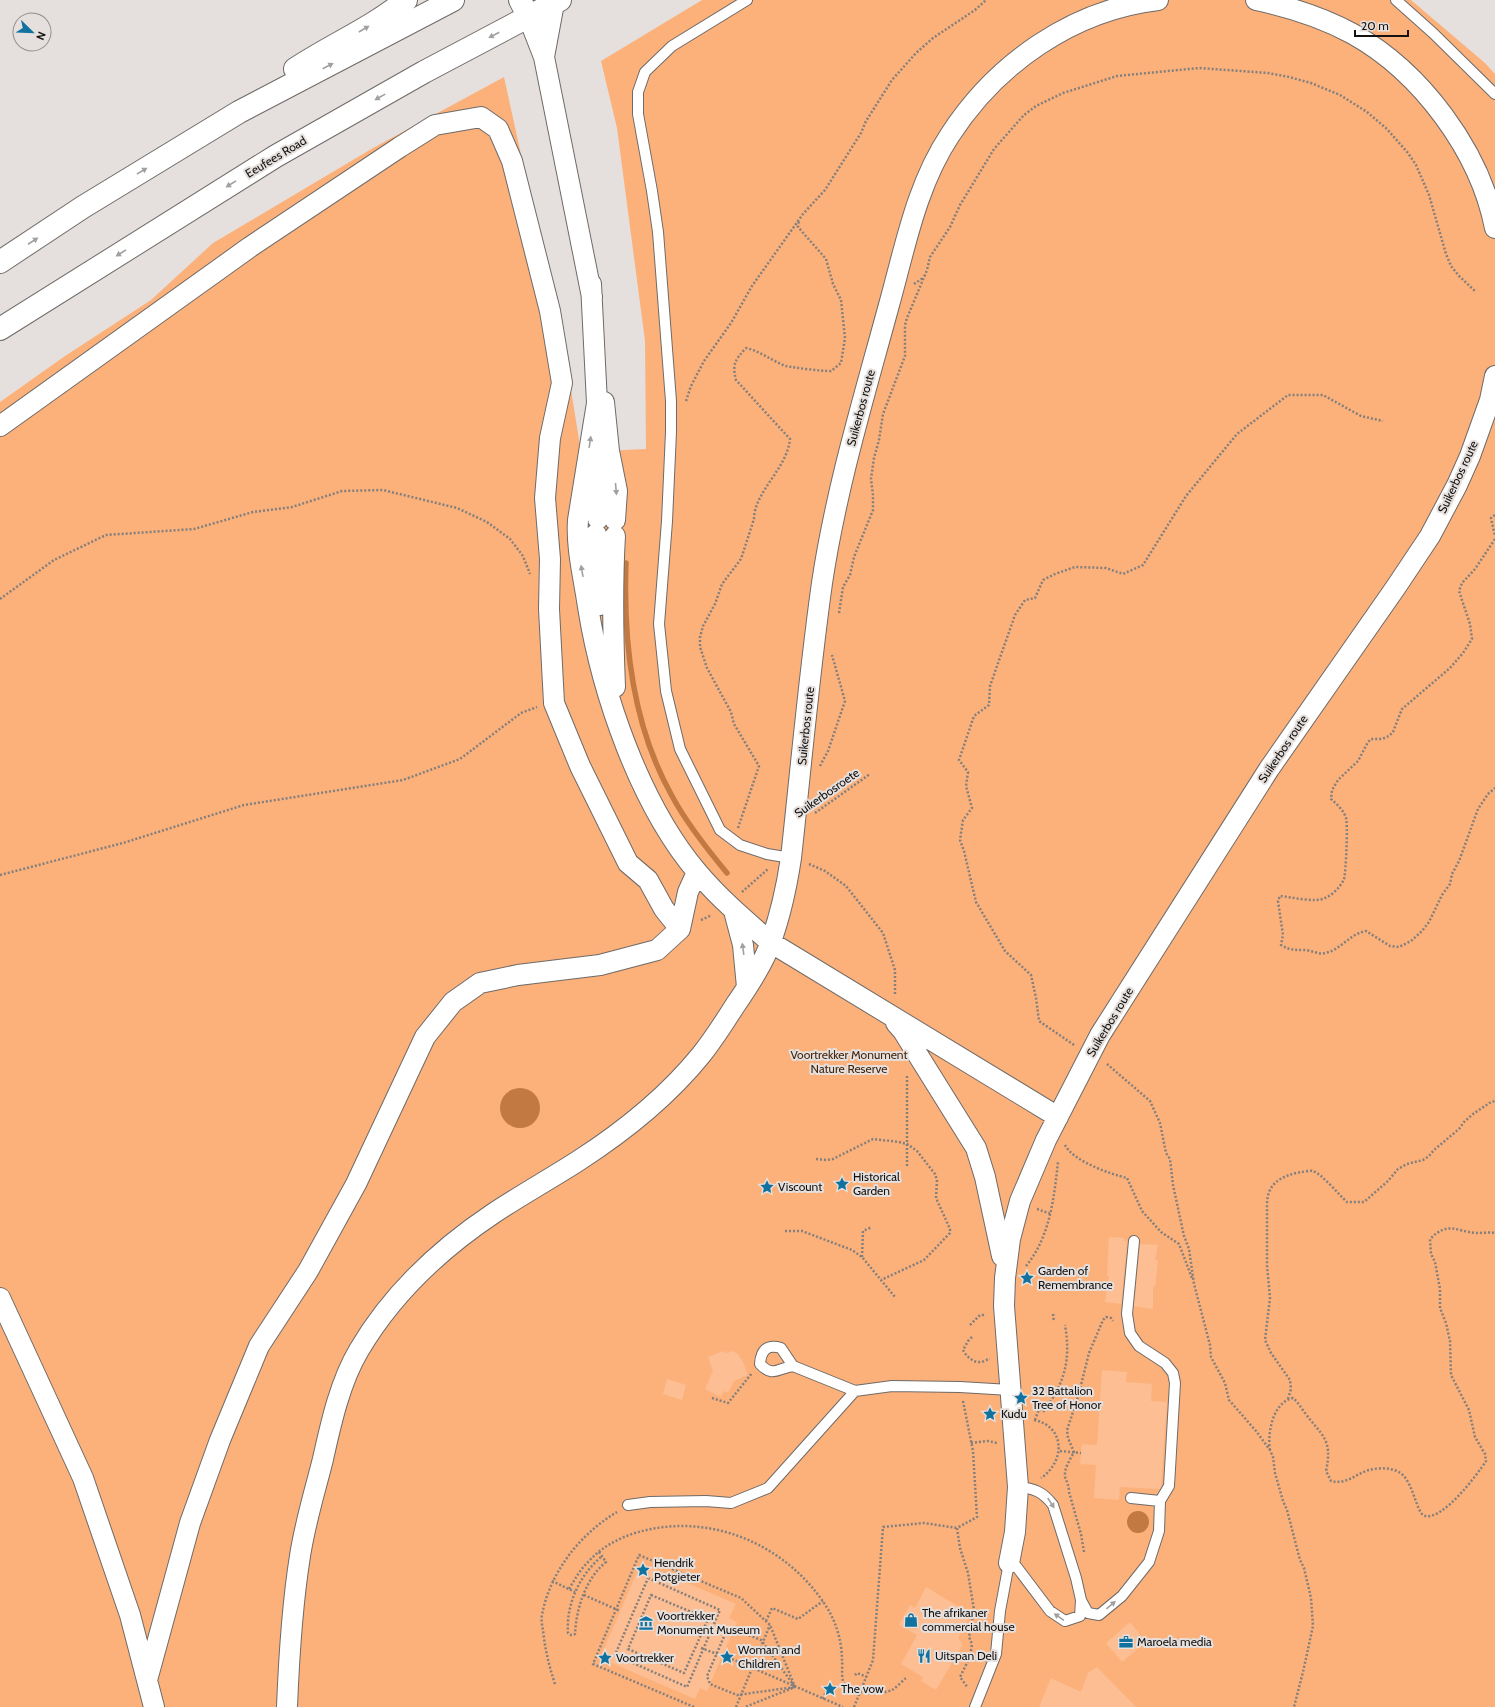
<svg xmlns="http://www.w3.org/2000/svg" width="1495" height="1707" font-family="Cabin,sans-serif">
  <style>
    .green { fill: #fcb17b }
    .water { fill: #c27a42 }
    .lines { fill: none; stroke-linecap: round; stroke-linejoin: round }
    .stream { stroke: #c27a42; stroke-width: 5.5 }
    .building { fill: #fcbe92 }
    .service-casing { stroke: #6f6a67; stroke-width: 12 }
    .minor-casing { stroke: #6f6a67; stroke-width: 22 }
    .secondary-casing { stroke: #6f6a67; stroke-width: 24 }
    .path { stroke: #837f7d; stroke-width: 2.5; stroke-dasharray: 2 2; stroke-linecap: butt }
    .service { stroke: #fff; stroke-width: 10 }
    .minor { stroke: #fff; stroke-width: 20 }
    .secondary { stroke: #fff; stroke-width: 22 }
    .oneway { fill: #a1a0a0 }
    .labels { text-anchor: middle; stroke-width: 4; stroke-linejoin: round; paint-order: stroke }
    .street-label { font-size: 12px; fill: #141211; stroke: #e5e0dd }
    .park-label { font-size: 12px; fill: #43250d; stroke: #e5e0dd }
    .poi-label { font-size: 12px; fill: #141211; stroke: #e5e0dd; text-anchor: start }
  </style>
  <rect width="100%" height="100%" fill="#e5e0dd"/>
  <path class="green" d="M702,0H1411L1485,63L1495,74V1707H0V402L65,356L151,300L213,243L373,148L504,77L566,359L581,452L646,449L645,341L617,128L601,61Z"/>
  <path class="water" d="M500 1108a20 20 0 1 1 40 0a20 20 0 1 1-40 0Z
    M1127 1522a11 11 0 1 1 22 0a11 11 0 1 1-22 0Z"/>
  <g class="lines">
    <path class="stream" d="M626,563C623,643 632,725 672,796C687,824 707,849 727,873"/>
  </g>
  <path class="building" d="M1109,1237L1124,1238V1241H1127L1121,1304L1105,1302L1109,1276H1107Z
    M1140,1244L1158,1245L1155,1260H1158L1155,1287L1153,1286V1309L1134,1306Z
    M723,1351L727,1353L733,1351L738,1354L743,1362L748,1375L734,1381L728,1393L724,1391L721,1397L705,1389L713,1371L708,1357Z
    M1102,1370L1127,1372L1126,1382L1152,1384L1151,1401L1167,1402L1161,1486L1160,1489L1120,1487L1119,1500L1094,1498L1096,1465L1080,1464L1082,1444L1097,1445Z
    M667,1379L686,1385L682,1400L663,1394Z
    M641,1563L736,1604L729,1618L737,1622L707,1691L700,1688L695,1699L600,1658Z
    M926,1587L971,1614L958,1638L963,1644L936,1690L921,1681L923,1677L901,1664L917,1635L899,1625L910,1605L915,1608Z
    M1130,1622L1146,1642L1122,1662L1106,1643Z
    M1097,1667L1136,1707H1039L1051,1678L1081,1692L1088,1673Z"/>
  <g class="lines">
    <defs>
      <path id="service" d="M747,0L672,46L645,72L638,92V114L652,191L658,232L671,401V432L667,521L659,624L666,691L680,749L720,830L740,845L767,854L791,858
        M1396,0L1433,33L1495,94
        M793,1366L781,1348C767,1344 761,1350 760,1364C773,1378 778,1368 793,1366L855,1391L892,1386L960,1387L1010,1390
        M1018,1487C1034,1488 1043,1492 1053,1505L1076,1578L1081,1600L1088,1613L1099,1615L1122,1596L1149,1562L1159,1531L1160,1501
        M1131,1498L1160,1501L1169,1486L1175,1383L1173,1373L1165,1363L1139,1346L1130,1333L1127,1314L1134,1241
        M628,1505L650,1502L706,1501L731,1503L768,1488L855,1391
        M975,1707L996,1654L1000,1611L1009,1563L1016,1566L1050,1611L1065,1621L1080,1616L1081,1600"/>
      <path id="minor" d="M1256,0C1290,7 1322,17 1353,34C1421,72 1480,151 1495,228
        M528,16L544,57L592,297
        M544,57L554,3
        M591,284L597,403L578,520C576,549 584,578 588,607C602,694 640,805 698,873C720,899 745,920 770,942L1058,1117
        M604,402L609,451L617,491L615,520
        M0,426L250,247L400,147L435,125L481,117L498,129L512,161L550,311L562,383L550,438L545,498L550,559L549,609L554,703L580,766L628,863L648,880L664,909L680,929
        M598,519L599,493L608,455
        M596,534L600,605
        M615,536C612,586 613,637 615,687
        M734,911L743,945L747,987
        M896,1023L903,1031L976,1148L985,1177L1002,1256
        M0,1298L83,1478L130,1615L154,1707
        M1009,1563L1015,1532L1018,1487L1004,1306L1005,1278L1010,1239L1020,1201L1046,1140L1100,1035L1269,769L1396,587L1430,536L1457,485L1470,456L1490,400L1495,376
        M147,1680L190,1523L220,1440L259,1346L308,1271L356,1184L425,1037L453,1002L480,983L518,975L600,965L657,950L680,929L688,892L697,872
        M287,1707C289,1656 292,1606 300,1556C305,1523 315,1491 323,1459C331,1423 340,1382 359,1350C392,1294 440,1249 494,1213C521,1195 550,1179 578,1161C623,1132 667,1097 701,1055C714,1039 725,1021 736,1004C747,988 758,971 766,954C779,923 786,891 791,858C801,767 809,675 822,583C836,489 864,397 889,305C905,248 916,186 950,135C996,64 1072,10 1158,0"/>
      <path id="secondary" d="M520,0L528,16
        M295,69C331,45 372,28 406,0
        M0,262L83,207L239,112L453,0
        M0,329L276,156L424,72L560,0"/>
    </defs>
    <use href="#service" class="service-casing"/>
    <use href="#minor" class="minor-casing"/>
    <use href="#secondary" class="secondary-casing"/>
    <path class="path" d="M914,284L923,278
      M686,401L691,386L704,361L731,323L752,286L803,214L825,190L861,133L866,121L892,80L916,53L933,38L975,10L986,0
      M1495,515L1491,518L1495,536
      M1495,539L1475,569L1462,583L1459,591L1470,624L1472,639L1463,653L1450,668L1402,709L1393,732L1389,736L1382,739H1371L1368,742L1358,761L1338,780L1332,790L1331,799C1337,804 1344,811 1346,818C1348,824 1346,872 1344,879C1341,886 1333,895 1325,898C1316,903 1291,897 1280,896L1278,901L1283,935L1281,945C1289,950 1294,950 1304,950C1311,950 1319,955 1325,953C1341,950 1349,934 1366,931L1390,946L1399,947L1411,941L1422,931L1429,922L1442,895L1450,884L1452,874L1459,861L1478,809L1488,794L1495,788
      M0,599L54,560L106,535L194,529L253,512L292,507L342,491L383,490L457,508L487,522L510,539L523,556L530,574
      M839,613L843,587L850,575L854,557L873,510V495L871,479L874,458L879,440L883,414L905,356V325L907,318L927,270L930,257L950,227L960,205L994,149L1024,115L1036,106L1063,93L1117,76L1199,68L1268,73L1289,77L1311,83L1340,95L1367,112L1387,129L1408,153L1416,165L1429,195L1446,254L1451,266L1459,276L1475,291
      M820,766L828,751L845,701L832,655
      M815,813L870,774
      M738,828L759,766L734,724L731,712L707,668L700,647V637L703,626L715,604L722,584L741,559L754,519C754,492 787,469 790,439L736,380C732,364 735,360 746,348C760,351 772,361 786,366C796,368 820,371 831,371L841,363L845,338L841,300L833,284L826,259L798,227L799,220
      M809,864L825,871L846,886L883,933L895,970V995
      M0,875L123,843L244,805L403,780L460,759L521,713L537,707
      M742,892L768,869
      M701,920L712,915
      M1074,1045L1039,1021L1036,998L1031,975L1005,951L976,902L964,851L960,840L963,820L972,808L966,786L968,772L959,760L974,716L989,705L990,686L1015,615L1025,600L1035,598L1043,580L1055,574L1075,567L1106,568L1123,574L1143,565L1186,496L1237,434L1288,395H1323L1361,416L1383,421
      M1107,1064L1150,1101L1160,1123L1166,1153L1170,1159L1173,1185L1184,1236L1189,1249L1194,1284L1210,1345L1211,1357L1225,1383L1229,1400L1256,1431L1270,1450L1273,1457L1275,1473L1283,1501L1287,1510L1300,1560L1304,1568L1311,1598L1313,1626L1303,1672L1294,1707
      M1065,1145C1073,1161 1110,1174 1127,1178L1142,1211L1161,1232L1179,1244L1192,1278
      M816,1159L826,1160L833,1159L873,1139L899,1142L907,1144L917,1151L935,1174L937,1180L936,1198L950,1229V1233L924,1260L881,1280
      M907,1166V1074
      M1037,1209L1051,1214
      M785,1231H802L852,1250L862,1257L895,1297
      M862,1257L863,1231L872,1227
      M1026,1266C1050,1237 1054,1198 1058,1162
      M1053,1314L1054,1322
      M970,1325L980,1315H986
      M972,1337L968,1341L963,1350C966,1356 973,1363 981,1362C984,1362 987,1359 990,1359
      M712,1398L728,1403L752,1373
      M1288,1399L1291,1389L1290,1380L1271,1353L1265,1340L1270,1298L1267,1265V1205C1267,1183 1281,1176 1301,1172C1304,1172 1309,1170 1313,1171C1322,1174 1339,1195 1347,1202H1364L1388,1181L1398,1169L1407,1164L1423,1160L1429,1156L1434,1150L1459,1129L1464,1122L1473,1114L1491,1102L1495,1101
      M963,1401L973,1451L977,1517L957,1528L960,1548L968,1573L974,1610L969,1637L972,1644L970,1657L960,1677L968,1688
      M1034,1420C1065,1426 1066,1461 1041,1478
      M1035,1420L1039,1409L1044,1411C1065,1382 1071,1360 1065,1325
      M971,1443L988,1441L997,1443
      M1270,1450C1267,1433 1273,1402 1293,1398C1298,1402 1301,1408 1305,1413C1322,1436 1333,1439 1326,1471L1331,1481C1347,1485 1355,1474 1369,1470C1381,1467 1399,1467 1406,1479C1413,1489 1415,1502 1421,1513C1422,1514 1424,1516 1426,1516C1444,1519 1477,1475 1486,1461L1485,1454L1475,1437L1469,1410L1451,1375L1450,1341L1446,1323L1440,1308V1289L1435,1262L1431,1254L1430,1239C1448,1221 1455,1231 1476,1233C1482,1233 1489,1232 1495,1233
      M1060,1451L1081,1453
      M599,1552L606,1562C586,1578 576,1609 575,1634L571,1635L568,1633C566,1603 580,1575 602,1556
      M1084,1552L1081,1534L1069,1492C1069,1486 1067,1482 1065,1477C1064,1468 1070,1460 1074,1452L1068,1438L1067,1430L1078,1397L1089,1353L1103,1320L1106,1317L1111,1318L1113,1321
      M648,1578L720,1610L687,1687L615,1655Z
      M552,1581L575,1592
      M569,1589C575,1579 580,1570 588,1562C606,1542 631,1532 657,1528C725,1517 794,1552 829,1611C837,1625 842,1643 842,1660C843,1667 840,1681 846,1686C854,1694 881,1695 892,1690C897,1687 902,1681 906,1678
      M584,1595L620,1611
      M651,1595L708,1619L684,1673L628,1649Z
      M766,1621L772,1608L798,1619L823,1601
      M734,1629L761,1640L795,1687L737,1695L710,1684L707,1676L726,1632Z
      M701,1648L717,1654
      M732,1659L843,1707
      M855,1675L857,1673L867,1677
      M555,1684C549,1666 545,1649 543,1630C542,1625 541,1620 542,1615C550,1572 580,1534 617,1512
      M823,1699L827,1689
      M694,1707L593,1664L639,1555L741,1598L770,1625L795,1687L745,1707
      M736,1707L770,1625
      M854,1707L873,1660L883,1527L924,1523L957,1528"/>
    <use href="#service" class="service"/>
    <use href="#minor" class="minor"/>
    <use href="#secondary" class="secondary"/>
  </g>
  <defs><path id="oneway-solid" d="M-6-.8H1V-3.2L6.5 0L1 3.2V.8H-6Z"/></defs>
  <g class="oneway">
    <use href="#oneway-solid" transform="translate(364 29) rotate(-30)"/>
    <use href="#oneway-solid" transform="translate(494 35) rotate(152)"/>
    <use href="#oneway-solid" transform="translate(328 66) rotate(-27)"/>
    <use href="#oneway-solid" transform="translate(380 97) rotate(151)"/>
    <use href="#oneway-solid" transform="translate(142 171) rotate(-31)"/>
    <use href="#oneway-solid" transform="translate(231 184) rotate(148)"/>
    <use href="#oneway-solid" transform="translate(33 241) rotate(-33)"/>
    <use href="#oneway-solid" transform="translate(121 253) rotate(148)"/>
    <use href="#oneway-solid" transform="translate(590 442) rotate(-81)"/>
    <use href="#oneway-solid" transform="translate(616 489) rotate(85)"/>
    <use href="#oneway-solid" transform="translate(582 571) rotate(-100)"/>
    <use href="#oneway-solid" transform="translate(743 949) rotate(-98)"/>
    <use href="#oneway-solid" transform="translate(1051 1503) rotate(57)"/>
    <use href="#oneway-solid" transform="translate(1111 1605) rotate(-40)"/>
    <use href="#oneway-solid" transform="translate(1059 1617) rotate(-145)"/>
  </g>
  <defs>
    <symbol id="sight-bare" viewBox="-9 -9 18 18"><path d="M0-6L1.8-2.2L6-1.7L2.9 1.2L3.7 5.4L0 3.3L-3.7 5.4L-2.9 1.2L-6-1.7L-1.8-2.2Z" fill="#11729f" stroke="#e5e0dd" stroke-width="2.5" paint-order="stroke"/></symbol>
    <symbol id="shop-bare" viewBox="-9 -9 18 18"><path d="M-5-2.5h2.3a2.7 3.5 0 0 1 5.4 0H5L5.5 6h-11ZM-1.5-2.5h3a1.5 2.3 0 0 0-3 0Z" fill="#11729f" stroke="#e5e0dd" stroke-width="2.5" paint-order="stroke"/></symbol>
    <symbol id="museum-bare" viewBox="-9 -9 18 18"><path d="M0-6L6-3V-2H-6V-3ZM-5-1h2V3h-2ZM-1-1h2V3h-2ZM3-1h2V3H3ZM-6 4H6V6H-6Z" fill="#11729f" stroke="#e5e0dd" stroke-width="2.5" paint-order="stroke"/></symbol>
    <symbol id="office-bare" viewBox="-9 -9 18 18"><path d="M-6-3h4V-5.5h4V-3h4V5H-6ZM-1-4.5V-3h2v-1.5ZM-6 0V1H6V0Z" fill="#11729f" stroke="#e5e0dd" stroke-width="2.5" paint-order="stroke"/></symbol>
    <symbol id="restaurant-bare" viewBox="-9 -9 18 18"><path d="M-5-6h1v4h1v-4h1v4h1v-4h1v5L-1.5 .5V6h-2V.5L-5-1ZM5-6V6H3V1.5H1.5Q1.5-4 5-6Z" fill="#11729f" stroke="#e5e0dd" stroke-width="2.5" paint-order="stroke"/></symbol>
  </defs>
  <g fill-rule="evenodd">
    <use href="#sight-bare" x="832" y="1174" width="20" height="20"/>
    <use href="#sight-bare" x="757" y="1177" width="20" height="20"/>
    <use href="#sight-bare" x="1017" y="1268" width="20" height="20"/>
    <use href="#sight-bare" x="1011" y="1388" width="20" height="20"/>
    <use href="#sight-bare" x="980" y="1404" width="20" height="20"/>
    <use href="#sight-bare" x="633" y="1560" width="20" height="20"/>
    <use href="#shop-bare" x="901" y="1610" width="20" height="20"/>
    <use href="#museum-bare" x="636" y="1613" width="20" height="20"/>
    <use href="#office-bare" x="1116" y="1632" width="20" height="20"/>
    <use href="#restaurant-bare" x="914" y="1646" width="20" height="20"/>
    <use href="#sight-bare" x="717" y="1647" width="20" height="20"/>
    <use href="#sight-bare" x="595" y="1648" width="20" height="20"/>
    <use href="#sight-bare" x="820" y="1679" width="20" height="20"/>
  </g>
  <g class="labels">
    <g class="street-label">
      <text transform="translate(276 157) rotate(-31)" y="4">Eeufees Road</text>
      <text transform="translate(861 408) rotate(-75)" y="4">Suikerbos route</text>
      <text transform="translate(1458 477) rotate(-65)" y="4">Suikerbos route</text>
      <text transform="translate(806 726) rotate(-84)" y="4">Suikerbos route</text>
      <text transform="translate(1283 749) rotate(-56)" y="4">Suikerbos route</text>
      <text transform="translate(827 793) rotate(-35)" y="4">Suikerbosroete</text>
      <text transform="translate(1110 1022) rotate(-59)" y="4">Suikerbos route</text>
    </g>
    <g class="park-label">
      <text x="849" y="1059">Voortrekker Monument<tspan x="849" dy="14">Nature Reserve</tspan></text>
    </g>
    <g class="poi-label">
      <text x="853" y="1181">Historical<tspan x="853" dy="14">Garden</tspan></text>
      <text x="778" y="1191">Viscount</text>
      <text x="1038" y="1275">Garden of<tspan x="1038" dy="14">Remembrance</tspan></text>
      <text x="1032" y="1395">32 Battalion<tspan x="1032" dy="14">Tree of Honor</tspan></text>
      <text x="1001" y="1418">Kudu</text>
      <text x="654" y="1567">Hendrik<tspan x="654" dy="14">Potgieter</tspan></text>
      <text x="922" y="1617">The afrikaner<tspan x="922" dy="14">commercial house</tspan></text>
      <text x="657" y="1620">Voortrekker<tspan x="657" dy="14">Monument Museum</tspan></text>
      <text x="1137" y="1646">Maroela media</text>
      <text x="738" y="1654">Woman and<tspan x="738" dy="14">Children</tspan></text>
      <text x="935" y="1660">Uitspan Deli</text>
      <text x="616" y="1662">Voortrekker</text>
      <text x="841" y="1693">The vow</text>
    </g>
  </g>
  <g transform="translate(32 32) rotate(113)"><circle r="19" fill="#e5e0dd" stroke="#918e8b"/>
  <path d="M0-3L7 15L0 10L-7 15Z" fill="#11729f"/>
  <text y="-6" font-size="11" font-weight="bold" text-anchor="middle" fill="#141211">N</text>
  </g>
  <path d="M1355 30v6h53v-6" fill="none" stroke="#141211" stroke-width="2"/>
  <text x="1361" y="30" font-size="12" fill="#141211" stroke="#e5e0dd" stroke-width="3" paint-order="stroke">20 m</text>
</svg>
